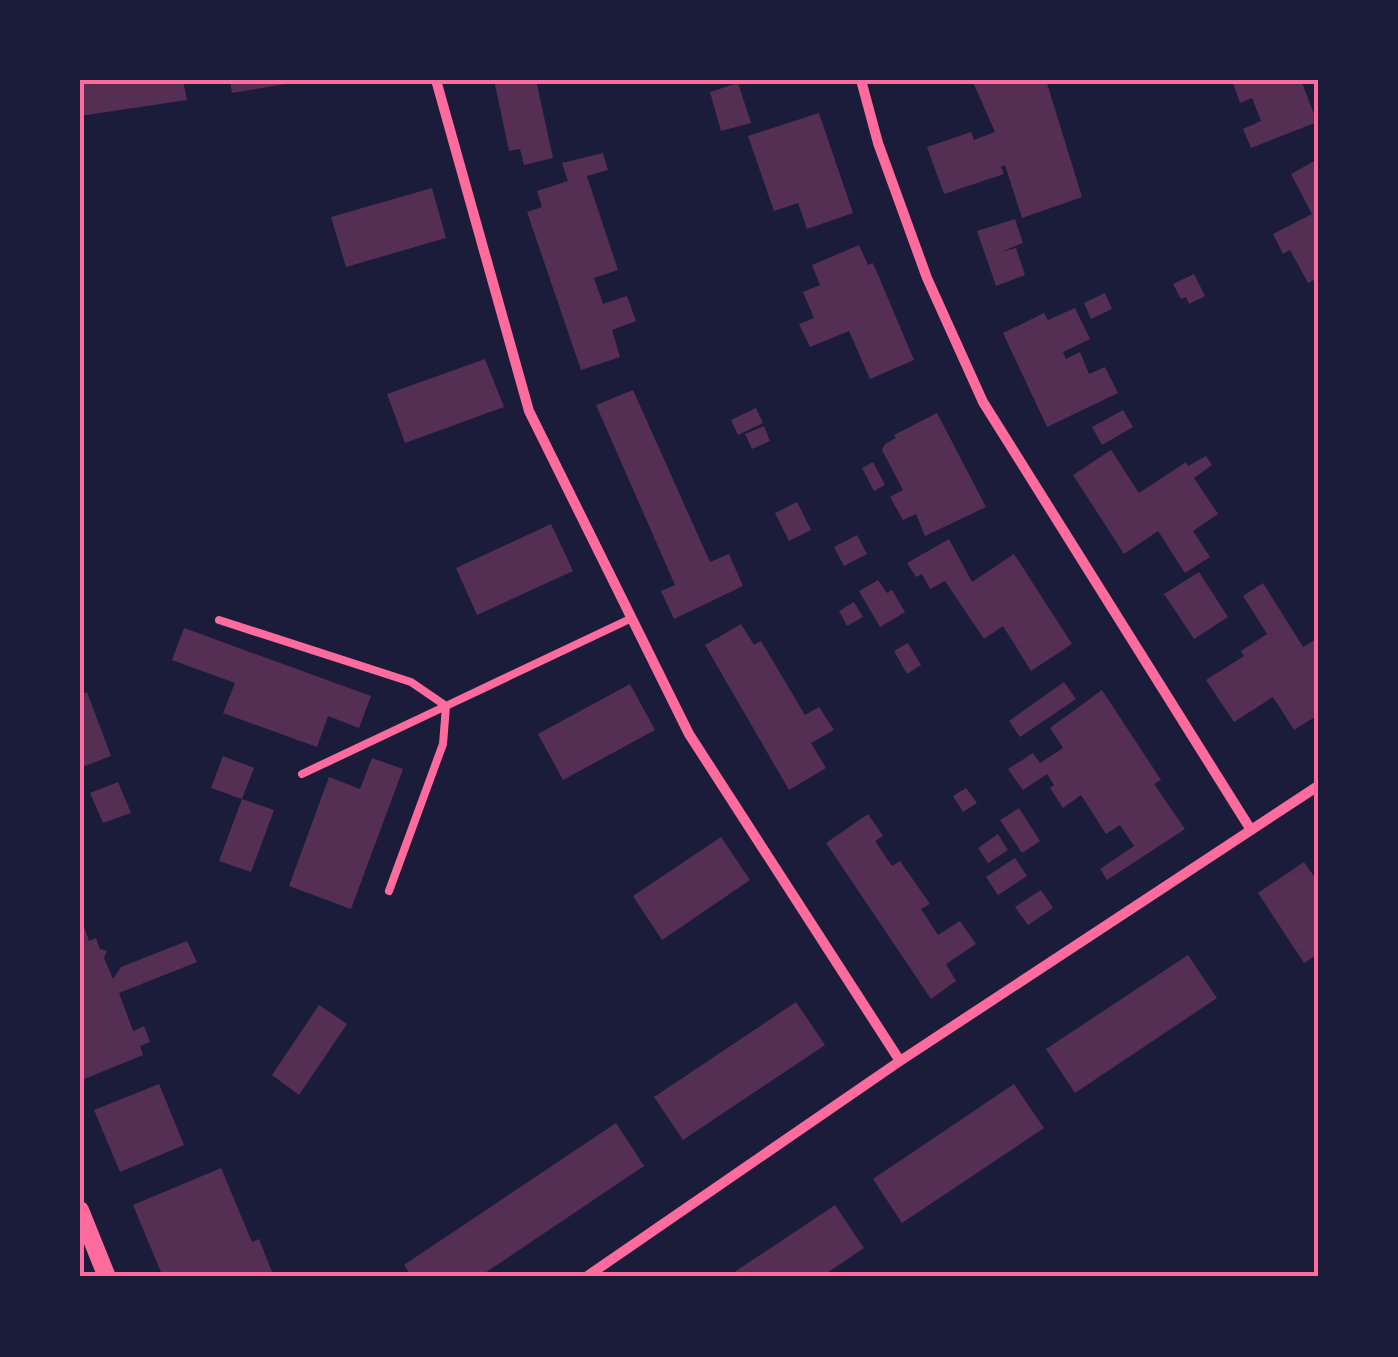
<svg xmlns="http://www.w3.org/2000/svg" width="1398" height="1357" font-family="Georgia,serif">
  <style>
    .building { fill: #542f53 }
    .lines { fill: none; stroke-linecap: round; stroke-linejoin: round }
    .service { stroke: #ff6b9d; stroke-width: 8 }
    .minor { stroke: #ff6b9d; stroke-width: 10 }
    .tertiary { stroke: #ff6b9d; stroke-width: 18 }
    .neatline { fill: none; stroke: #ff6b9d; stroke-width: 4 }
  </style>
  <rect width="100%" height="100%" fill="#1b1b3a"/>
  <path class="building" d="M80,80H183L187,100L80,116Z
    M230,80H297V82L232,93Z
    M494,80H536L553,158L524,165L520,149L509,151Z
    M972,80H1046L1082,197L1022,218L1005,165L1001,167L1004,174L944,194L927,147L971,132L974,140L995,132Z
    M1232,80H1301L1317,122L1251,148L1243,129L1261,121L1252,98L1240,103Z
    M738,83L751,123L721,131L710,92Z
    M819,113L853,213L807,229L798,203L774,211L748,136Z
    M603,153L608,170L587,176L618,270L594,278L603,304L627,296L636,321L612,330L620,357L581,370L527,212L542,207L537,191L568,181L562,163Z
    M1318,159V278L1308,283L1290,250L1283,254L1273,234L1312,214L1291,174Z
    M432,188L446,238L346,267L331,217Z
    M1015,219L1023,243L1001,252L1016,248L1025,275L996,286L977,231Z
    M859,245L868,265L873,263L914,360L870,379L849,331L810,347L799,324L814,318L803,292L820,285L812,265Z
    M1194,274L1205,296L1189,304L1186,297L1181,299L1173,284Z
    M1105,293L1112,309L1091,319L1084,303Z
    M1075,308L1090,339L1063,352L1066,359L1080,352L1089,374L1105,367L1118,393L1047,427L1003,333L1044,313L1048,320Z
    M485,359L504,407L405,443L387,394Z
    M633,390L710,562L729,554L743,586L674,619L661,591L675,585L596,405Z
    M756,408L763,423L738,435L731,420Z
    M1123,410L1133,427L1102,445L1092,427Z
    M937,413L986,507L925,536L916,514L903,520L890,497L903,490L882,450L885,444L896,438L894,435Z
    M764,426L770,441L752,449L745,434Z
    M1111,450L1139,493L1186,462L1188,466L1206,456L1212,465L1194,478L1218,514L1193,531L1210,557L1185,573L1158,531L1124,554L1073,475Z
    M873,462L885,485L874,491L862,468Z
    M797,502L811,530L789,541L775,513Z
    M551,524L573,571L477,615L456,568Z
    M857,535L867,554L844,566L834,547Z
    M949,539L972,582L1014,554L1072,644L1031,671L1003,626L984,639L945,581L930,589L922,574L916,577L907,563Z
    M1199,572L1228,617L1194,639L1164,594Z
    M878,580L887,593L892,590L905,612L880,627L859,591Z
    M1263,583L1303,647L1318,638V715L1294,730L1273,697L1234,722L1206,680L1244,656L1241,651L1267,634L1243,596Z
    M854,602L863,617L847,626L839,611Z
    M741,624L754,645L761,641L805,715L819,707L834,730L811,743L826,768L789,790L705,645Z
    M184,628L371,696L359,728L328,716L317,747L223,713L235,683L172,660Z
    M908,643L921,665L907,674L894,651Z
    M1064,682L1076,699L1020,737L1009,721Z
    M630,684L655,730L563,780L538,734Z
    M1102,690L1161,780L1154,784L1185,829L1107,880L1100,869L1134,846L1120,825L1106,834L1081,795L1063,808L1050,788L1054,785L1047,774L1023,790L1008,769L1033,753L1040,763L1063,748L1050,728Z
    M87,692L111,756L80,768V695Z
    M223,756L254,768L242,799L274,810L251,872L219,861L242,799L211,788Z
    M372,758L403,769L351,909L289,886L329,777L360,789Z
    M118,782L131,813L103,823L90,793Z
    M966,788L977,803L963,812L953,796Z
    M1019,808L1040,841L1022,853L1000,820Z
    M868,814L883,836L875,841L892,866L900,861L930,904L921,909L938,935L960,921L976,944L946,964L956,981L931,999L826,843Z
    M998,834L1008,850L988,863L978,848Z
    M721,837L750,880L662,940L633,896Z
    M1015,858L1027,876L998,895L986,877Z
    M1304,862L1318,882V954L1304,963L1258,893Z
    M1041,890L1053,908L1028,925L1015,907Z
    M80,915L89,941L96,938L100,949L107,951L104,958L113,979L121,967L187,941L197,962L119,993L133,1031L144,1026L150,1042L140,1046L143,1055L82,1080Z
    M1188,955L1217,998L1075,1093L1046,1049Z
    M796,1002L825,1045L683,1140L654,1097Z
    M319,1005L347,1024L299,1095L272,1075Z
    M159,1084L184,1145L120,1172L94,1110Z
    M1014,1084L1044,1128L902,1223L873,1179Z
    M616,1123L644,1166L479,1277H412L404,1265Z
    M221,1168L252,1242L259,1239L274,1277H163L133,1205Z
    M835,1205L864,1248L821,1277H727Z"/>
  <g class="lines">
    <path class="service" d="M219,620L411,682L446,706
      M302,774L446,706
      M389,891L443,744L446,706L632,618"/>
    <path class="minor" d="M436,80L529,411L689,734L900,1061
      M861,80L878,143L927,278L983,402L1251,830
      M586,1277L900,1061L1318,786"/>
    <path class="tertiary" d="M80,1210L107,1277"/>
  </g>
  <rect width="1398" height="1357" fill="none" stroke="#1b1b3a" stroke-width="165"/>
  <rect x="82" y="82" width="1234" height="1192" class="neatline"/>
</svg>
